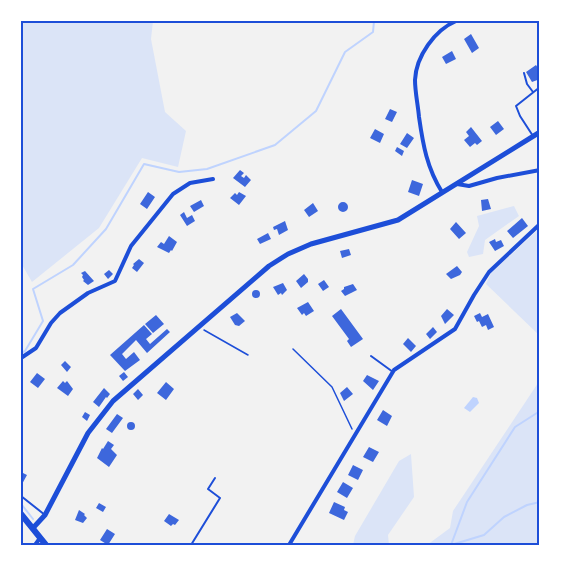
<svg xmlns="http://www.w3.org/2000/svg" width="561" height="566" font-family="Arial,sans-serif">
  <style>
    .green { fill: #dbe4f7 }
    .water { fill: #bfd3fe }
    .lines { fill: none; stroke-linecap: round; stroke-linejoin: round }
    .stream { stroke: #bfd3fe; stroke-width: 2 }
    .building { fill: #3d67dc }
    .path { stroke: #1d4ed8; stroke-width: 1.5 }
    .service { stroke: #1d4ed8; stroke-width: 2 }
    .minor { stroke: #1d4ed8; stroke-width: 4 }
    .tertiary { stroke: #1d4ed8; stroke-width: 5 }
    .primary { stroke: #1d4ed8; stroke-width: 6 }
    .neatline { fill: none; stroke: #1d4ed8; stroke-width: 2 }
  </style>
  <rect width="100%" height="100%" fill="#f2f2f2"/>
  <path class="green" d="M21,21H153L151,39L165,112L186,131L178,167L142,158L99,228L32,282L21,263Z
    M514,206L519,216L485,240L483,254L469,257L467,252L479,226L477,216Z
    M540,228V336L486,284L491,273Z
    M540,380V545H427L450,528L453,511Z
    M411,454L414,497L388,535L389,545H353L355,536L399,461Z"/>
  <path class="water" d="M473,397L477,398L479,403L470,412L464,408Z"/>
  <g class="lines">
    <path class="stream" d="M21,353L25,351L43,321L33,289L73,265L106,229L144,164L179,172L207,169L275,145L316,111L345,52L373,32L374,21
      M22,505L33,519
      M451,545L467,502L515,427L540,411
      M451,545L484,535L504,517L527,505L540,502"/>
  </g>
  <path class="building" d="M471,34L479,48L472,53L464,39Z
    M452,51L456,59L446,64L442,57Z
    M536,65L540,71V79L532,82L526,72Z
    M390,109L397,112L392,122L385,119Z
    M498,121L504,129L496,135L490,127Z
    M471,127L482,141L477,145L475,143L470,147L464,140L469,136L466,132Z
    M375,129L384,134L380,143L370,138Z
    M407,133L414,138L407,148L400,144Z
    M397,147L404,151L402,156L395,151Z
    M240,170L244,173L241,176L244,178L246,175L251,180L245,187L233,178Z
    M412,180L423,184L419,196L408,192Z
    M148,192L155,197L147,209L140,204Z
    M239,192L246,196L239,205L230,198L235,193L237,195Z
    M488,199L491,209L482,211L481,200Z
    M201,200L204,206L194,212L190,206Z
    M338 207a5 5 0 1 1 10 0a5 5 0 1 1-10 0Z
    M313,203L318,211L309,217L304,210Z
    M184,212L187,218L192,215L195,221L187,226L180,215Z
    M522,218L528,226L513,238L507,231Z
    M285,221L288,230L279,235L277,229L274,230L273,227Z
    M456,222L466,233L459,239L450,229Z
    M268,233L271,239L260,244L257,239Z
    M169,236L177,242L172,251L171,250L169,253L157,247L161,242L164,244Z
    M495,239L496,242L501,240L504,246L495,251L489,242Z
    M349,249L351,255L342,258L340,251Z
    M139,259L144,263L137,272L132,268L134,265L133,264Z
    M457,266L462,272L460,275L451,279L446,274Z
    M109,270L113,274L108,279L104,274Z
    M85,271L94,281L88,285L83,281L84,280L82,277L83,275L81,273Z
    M304,274L308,279V282L301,288L296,281Z
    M324,280L329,287L323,291L318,284Z
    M283,283L287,290L282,295L281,293L278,295L273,287Z
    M353,284L357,290L345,296L341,291L344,289V287Z
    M252 294a4 4 0 1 1 8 0a4 4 0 1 1-8 0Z
    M308,302L314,311L306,316L304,313L302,315L297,308Z
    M341,309L363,339L351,347L347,341L349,339L332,316Z
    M447,309L454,315L445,324L441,316Z
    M237,313L245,321L239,326L235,325L230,317Z
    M480,313L482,317L488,314L494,327L488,330L486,325L482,327L479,321L477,322L474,316Z
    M156,315L164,324L153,333L145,324Z
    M144,325L152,334L146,339L150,344L167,329L170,332L147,353L136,340L122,354L126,359L134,352L140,360L125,371L110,355Z
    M433,327L437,332L430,339L426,334Z
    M408,338L416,346L411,352L403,344Z
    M65,361L71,367L67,372L61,365Z
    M124,372L128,377L123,381L119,376Z
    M37,373L45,379L38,388L30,382Z
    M367,375L379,381L373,390L363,381Z
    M63,381L65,383L67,381L73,389L68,396L57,388Z
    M166,382L174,389L166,400L157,393Z
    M347,387L353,394L344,401L340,393Z
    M104,388L110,394L107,398L106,397L99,407L93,402Z
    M138,389L143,395L138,400L133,394Z
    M383,410L392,416L387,426L377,420Z
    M85,412L90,415L87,421L82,417Z
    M117,414L123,418L112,433L106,429Z
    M127 426a4 4 0 1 1 8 0a4 4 0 1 1-8 0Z
    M108,441L114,445L111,449L117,455L109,467L97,458L102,448L103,449Z
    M369,447L379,452L373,462L363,457Z
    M353,465L363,470L358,480L348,475Z
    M21,472L27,475L21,486Z
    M343,482L353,488L347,498L337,492Z
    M334,502L345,507L344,510L348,512L344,520L329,513Z
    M99,503L106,507L103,512L96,508Z
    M79,510L85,514L84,515L87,518L83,523L75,520Z
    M169,514L179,520L175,525L173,524L171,526L164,521Z
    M107,529L115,534L108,545L100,540Z"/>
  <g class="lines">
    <path class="path" d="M204,330L248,355
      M293,349L332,387L352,429"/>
    <path class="service" d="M524,73L527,84L533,92
      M533,136L520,116L516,106L540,87
      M371,356L393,372
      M21,496L45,515
      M191,545L220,498L208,489L215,478"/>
    <path class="minor" d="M457,184L469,186L497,178L540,170
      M442,192C427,168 423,145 419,117C418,105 415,92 415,80C416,56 435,30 456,21
      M21,358L36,348L51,323L60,313L88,293L115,281L131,246L173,194L190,183L213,179
      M35,545L40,538
      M289,545L394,370L455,329L474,295L489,272L540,224"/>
    <path class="tertiary" d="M33,528L45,515L88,433L113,401L269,266L288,254L311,244L398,220L540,132"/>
    <path class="primary" d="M21,514L46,545"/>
  </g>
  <rect width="561" height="566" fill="none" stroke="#ffffff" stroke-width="45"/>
  <rect x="22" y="22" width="516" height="522" class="neatline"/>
</svg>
